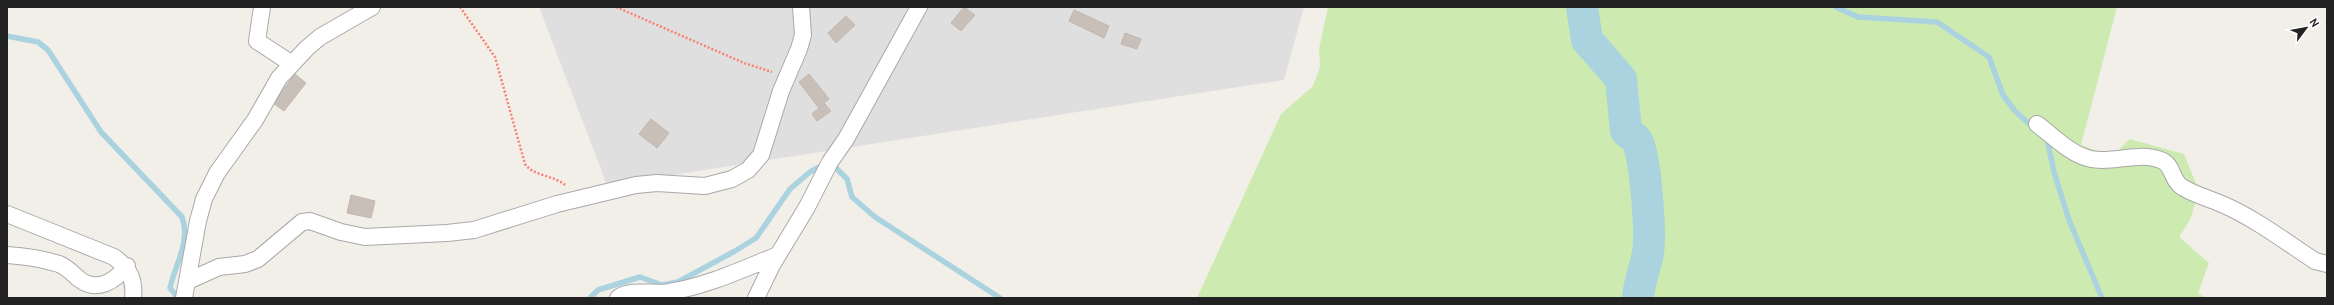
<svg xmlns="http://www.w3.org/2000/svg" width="2334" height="305" font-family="Cabin,sans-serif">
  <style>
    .residential { fill: #e0dfdf }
    .grass { fill: #cdebb0 }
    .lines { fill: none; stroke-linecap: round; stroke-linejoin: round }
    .stream { stroke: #aad3df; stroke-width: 5.5 }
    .river { stroke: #aad3df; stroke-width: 32 }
    .building { fill: #c7bfb8; stroke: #c4b6ab }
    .minor-casing { stroke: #a9a9a9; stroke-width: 18 }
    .path { stroke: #fa8072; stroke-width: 2.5; stroke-dasharray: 2 2; stroke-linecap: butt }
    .minor { stroke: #fff; stroke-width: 16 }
  </style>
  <rect width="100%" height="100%" fill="#f2efe9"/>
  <path class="residential" d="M539,7H1304L1284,80L607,185Z"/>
  <path class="grass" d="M1328,7H2117L2081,145L2112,156L2130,139L2184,154L2199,191L2190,220L2179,237L2209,263L2198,293L2206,298H1197L1281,114L1313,86L1320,67L1319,49Z"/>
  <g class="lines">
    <path class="stream" d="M1836,7L1858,17L1937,22L1989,57L2003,95L2015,111L2034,128
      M7,36L38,42L48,50L101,132L182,217C191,241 175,265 170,288L178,298
      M2045,137L2047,139L2054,172L2069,220L2102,298
      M831,163L847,179L852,197L875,217L1000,298
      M590,298L598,290L640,277L662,285L678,282L735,251L756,238L790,189L810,172L823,165"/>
    <path class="river" d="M1582,7L1587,40L1621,79L1626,131C1629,134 1635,137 1637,141C1646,156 1651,236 1648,253C1645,269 1639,282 1638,298"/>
  </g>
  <path class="building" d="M964,7L975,15L961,31L951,23Z
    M1074,10L1109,26L1104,38L1069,21Z
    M846,16L855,25L836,43L828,33Z
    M1125,33L1141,39L1137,49L1121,44Z
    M295,74L306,83L284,111L273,103Z
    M809,74L829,99L824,103L831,111L817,121L812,114L819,108L799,82Z
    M651,119L669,133L657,148L639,134Z
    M351,195L375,201L371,218L347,213Z"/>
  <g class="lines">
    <defs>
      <path id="minor" d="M262,7L257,41L292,64
        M2037,124C2053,136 2071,155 2091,159C2114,164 2141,150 2163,161C2173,166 2172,181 2182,187C2195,195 2211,199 2224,205C2256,219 2286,242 2315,261L2327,264
        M7,214L114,257C129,268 135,279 133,298
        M7,255C24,256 43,259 59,264C67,267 73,274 79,279C97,293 115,281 127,266
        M188,281L219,267L245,264L258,259L302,222L310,221L341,232L365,237L447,233L474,230L557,204L636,185L657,183L705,186L732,179L748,170L761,155L781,91L799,49L803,35L801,7
        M184,298L198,221L204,199L217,173L255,120L279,78L307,48L320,37L372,7
        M618,298C631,288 654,295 669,292C707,286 743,269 778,255
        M756,298L772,265L807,207L830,162L846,139L919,7"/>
    </defs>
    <use href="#minor" class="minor-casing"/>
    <path class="path" d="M460,7L495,57L525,164C533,176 553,175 565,185
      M616,7L744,63L772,72"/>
    <use href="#minor" class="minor"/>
  </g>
  <rect width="2334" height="305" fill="none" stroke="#222222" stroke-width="16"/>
  <g transform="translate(2306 28) rotate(58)" stroke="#ffffff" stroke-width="3" paint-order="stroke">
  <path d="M0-3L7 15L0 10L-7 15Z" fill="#222222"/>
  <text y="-6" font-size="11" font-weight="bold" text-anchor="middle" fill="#222222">N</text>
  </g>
</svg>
